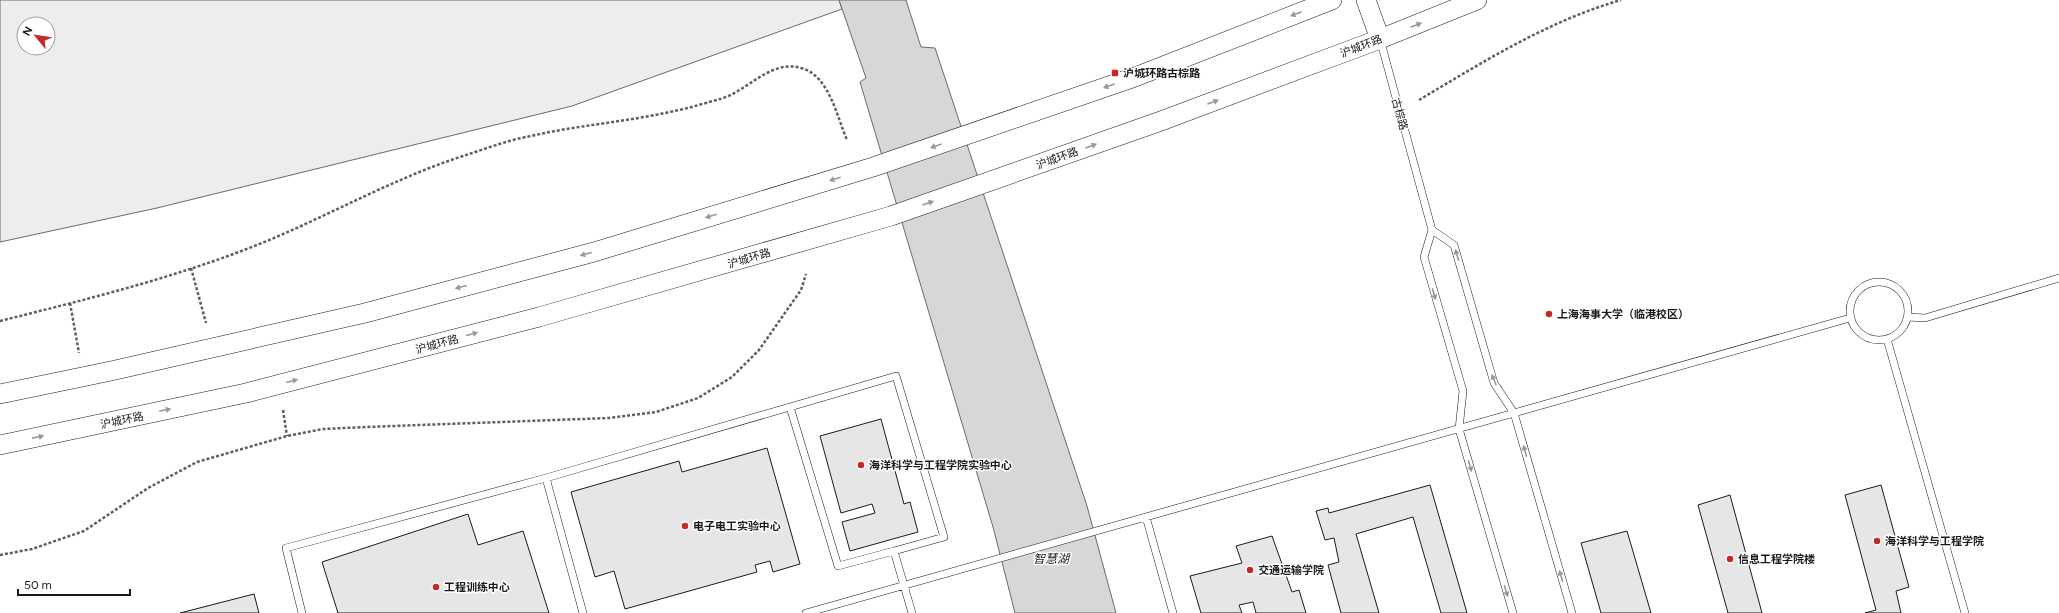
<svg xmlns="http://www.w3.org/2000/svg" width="2059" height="613" font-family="Figtree,'Noto Sans SC',sans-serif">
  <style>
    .built { fill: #ededed; stroke: #6a6a6a; fill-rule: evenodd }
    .water { fill: #d7d7d7; stroke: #6a6a6a }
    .building { fill: #e6e6e6; stroke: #1a1a1a }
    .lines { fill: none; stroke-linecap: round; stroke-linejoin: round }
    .lane-casing { stroke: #1a1a1a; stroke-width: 8 }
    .secondary-casing { stroke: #1a1a1a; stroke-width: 20 }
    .path { stroke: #5f5f5f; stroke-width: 2.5; stroke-dasharray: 3 2; stroke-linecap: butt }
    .lane { stroke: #fff; stroke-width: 7 }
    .secondary { stroke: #fff; stroke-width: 19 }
    .oneway { fill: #989898 }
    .poi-dot { fill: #c62828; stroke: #fff; stroke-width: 1.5 }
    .labels { text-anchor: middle; stroke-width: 3; stroke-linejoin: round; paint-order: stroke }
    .street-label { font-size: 11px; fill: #1a1a1a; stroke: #fff }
    .poi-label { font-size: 11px; font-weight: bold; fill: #1a1a1a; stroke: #fff; text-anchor: start }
    .water-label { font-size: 12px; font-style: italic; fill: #1a1a1a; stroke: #fff }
  </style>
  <rect width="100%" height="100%" fill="#fff"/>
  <path class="built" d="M0,0H839L842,9L572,106L157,208L0,242ZM24,24H48V48H24Z"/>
  <path class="water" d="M839,0H906L921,47L935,48L1087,506L1116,613H1015L993,527L860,82L866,78Z"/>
  <path class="building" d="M881,419L904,504L910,502L918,532L850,551L842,522L875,513L872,504L841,513L820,436Z
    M767,448L800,564L773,572L770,561L755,565L757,572L625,609L614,571L595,577L571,492L679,461L682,472Z
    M1430,485L1467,613H1441L1413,517L1356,534L1379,613H1341L1328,565L1339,562L1334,538L1325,540L1316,511L1328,508L1329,513Z
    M1881,485L1909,587L1896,591L1901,613H1865L1876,610L1845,495Z
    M1730,495L1762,613H1728L1698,505Z
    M468,514L478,545L523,531L549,613H338L322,562Z
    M1627,531L1651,613H1601L1581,543Z
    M1272,536L1292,592L1299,590L1306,613H1256L1253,602L1239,605L1242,613H1201L1190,576L1242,563L1236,546Z
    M254,594L259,613H180Z"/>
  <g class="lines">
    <defs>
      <path id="lane" d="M1380,39L1432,230
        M1432,230L1454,245L1494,383L1514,413L1572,613
        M1432,230L1424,257L1463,391L1459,429L1513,613
        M1850 311a29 29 0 1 1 58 0a29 29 0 1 1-58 0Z
        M1908,317L1925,318L2059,278
        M1887,339L1965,613
        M790,407L838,566L894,551
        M546,478L583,613
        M1146,517L1173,613
        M302,613L286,548L546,478L896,376L944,537L894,551L912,613
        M806,613L1850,318"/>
      <path id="secondary" d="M1366,0L1380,39
        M0,394L111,371L365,313L594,252L873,167L1135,77L1332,0
        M0,445L246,393L539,317L891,216L1161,121L1380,39L1477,0"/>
    </defs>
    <use href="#lane" class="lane-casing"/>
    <use href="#secondary" class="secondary-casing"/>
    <path class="path" d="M1419,100C1483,62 1548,21 1621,0
      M191,268L206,323
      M70,303L79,353
      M0,321C92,298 186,275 274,238C337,211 398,177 463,156C485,149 508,140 531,136C578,125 627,122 674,111C690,108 705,103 720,99C747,92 770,59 801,68C829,75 837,117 847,140
      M283,410L287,436
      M0,555L32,549L84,531L148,488L197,462L287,436L323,429L366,427L609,418L656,412L698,398L732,377L759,350L801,290L806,274"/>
    <use href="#lane" class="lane"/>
    <use href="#secondary" class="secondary"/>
  </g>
  <defs><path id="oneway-solid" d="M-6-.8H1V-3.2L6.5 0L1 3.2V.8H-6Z"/></defs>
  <g class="oneway">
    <use href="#oneway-solid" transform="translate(1296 14) rotate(159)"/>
    <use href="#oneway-solid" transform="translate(1416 25) rotate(-21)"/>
    <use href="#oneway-solid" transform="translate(1109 86) rotate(161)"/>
    <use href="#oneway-solid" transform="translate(1213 102) rotate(-20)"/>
    <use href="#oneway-solid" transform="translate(936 146) rotate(161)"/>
    <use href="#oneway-solid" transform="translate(1091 146) rotate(-20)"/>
    <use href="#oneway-solid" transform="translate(835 179) rotate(163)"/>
    <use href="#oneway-solid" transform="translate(928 203) rotate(-19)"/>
    <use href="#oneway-solid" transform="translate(711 216) rotate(163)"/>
    <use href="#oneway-solid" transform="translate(586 254) rotate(165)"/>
    <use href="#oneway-solid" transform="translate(1457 255) rotate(-106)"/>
    <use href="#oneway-solid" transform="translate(461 287) rotate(165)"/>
    <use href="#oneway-solid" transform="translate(1434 294) rotate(74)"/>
    <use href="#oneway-solid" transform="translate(472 334) rotate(-15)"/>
    <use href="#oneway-solid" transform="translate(1494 380) rotate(-112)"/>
    <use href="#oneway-solid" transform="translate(292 381) rotate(-15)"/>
    <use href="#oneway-solid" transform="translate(165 410) rotate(-12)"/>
    <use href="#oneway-solid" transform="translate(38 437) rotate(-11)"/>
    <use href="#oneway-solid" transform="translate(1525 451) rotate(-106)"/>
    <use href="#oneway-solid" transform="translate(1470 466) rotate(74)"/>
    <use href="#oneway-solid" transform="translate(1561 576) rotate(-106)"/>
    <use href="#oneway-solid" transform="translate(1506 591) rotate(74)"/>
  </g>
  <g class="poi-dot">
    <rect x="1111" y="69" width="8" height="8" rx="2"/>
    <circle cx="1549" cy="314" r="4"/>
    <circle cx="861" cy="465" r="4"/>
    <circle cx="685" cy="526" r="4"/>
    <circle cx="1877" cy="541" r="4"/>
    <circle cx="1730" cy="559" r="4"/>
    <circle cx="1250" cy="570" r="4"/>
    <circle cx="436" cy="587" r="4"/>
  </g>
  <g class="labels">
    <g class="street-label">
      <text transform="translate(1361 46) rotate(-21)" y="4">沪城环路</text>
      <text transform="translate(1400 114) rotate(75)" y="4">古棕路</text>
      <text transform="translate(1057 158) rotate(-20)" y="4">沪城环路</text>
      <text transform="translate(749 258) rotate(-16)" y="4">沪城环路</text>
      <text transform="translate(437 344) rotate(-15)" y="4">沪城环路</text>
      <text transform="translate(122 420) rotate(-12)" y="4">沪城环路</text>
    </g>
    <g class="poi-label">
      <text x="1123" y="77">沪城环路古棕路</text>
      <text x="1557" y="318">上海海事大学（临港校区）</text>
      <text x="869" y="469">海洋科学与工程学院实验中心</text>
      <text x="693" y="530">电子电工实验中心</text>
      <text x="1885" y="545">海洋科学与工程学院</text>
      <text x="1738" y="563">信息工程学院楼</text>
      <text x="1258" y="574">交通运输学院</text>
      <text x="444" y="591">工程训练中心</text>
    </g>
    <g class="water-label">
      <text x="1051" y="563">智慧湖</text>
    </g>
  </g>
  <g transform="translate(36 36) rotate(299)"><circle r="19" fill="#ffffff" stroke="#a3a3a3"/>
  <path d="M0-3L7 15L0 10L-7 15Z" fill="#c62828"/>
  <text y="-6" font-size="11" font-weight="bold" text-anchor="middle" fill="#1a1a1a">N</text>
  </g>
  <path d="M18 589v6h112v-6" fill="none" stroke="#1a1a1a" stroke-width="2"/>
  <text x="24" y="589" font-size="12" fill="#1a1a1a" stroke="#ffffff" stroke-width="3" paint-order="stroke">50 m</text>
</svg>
